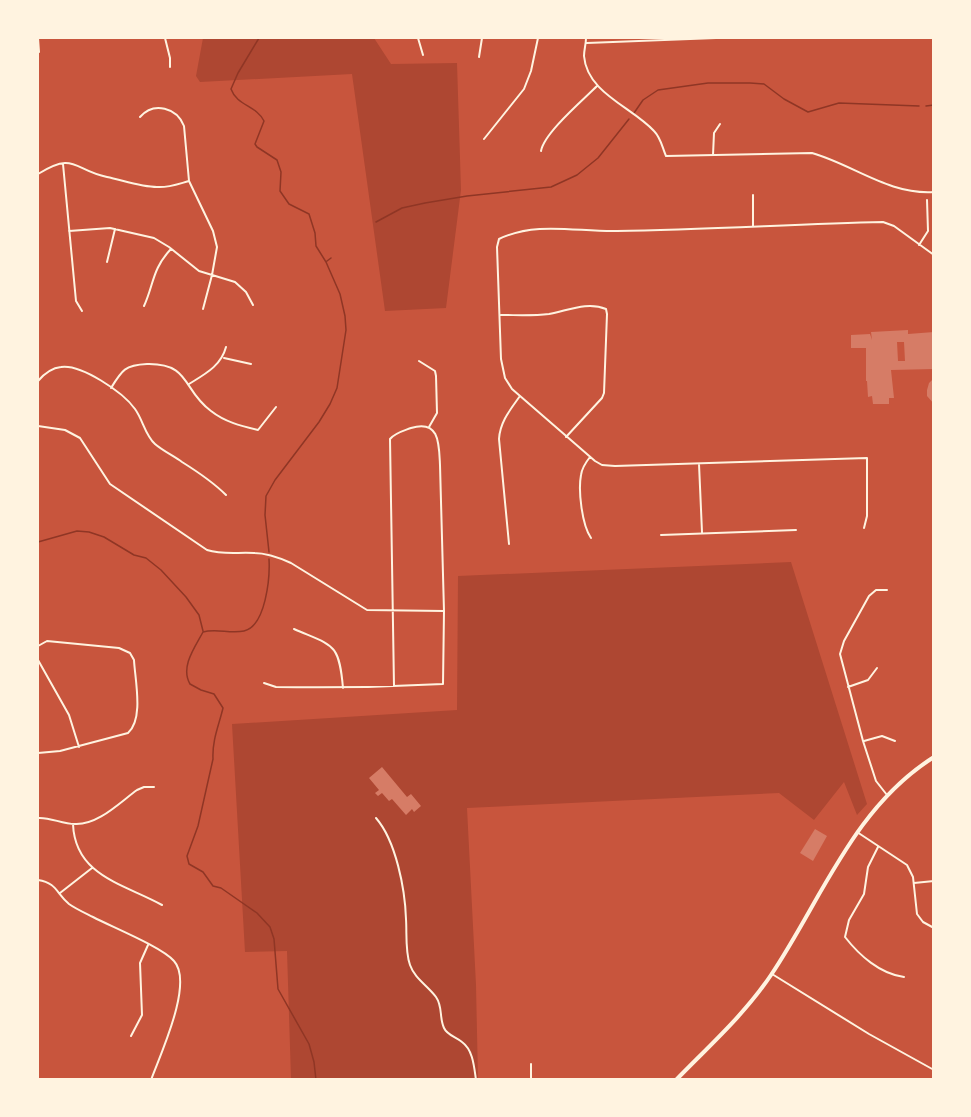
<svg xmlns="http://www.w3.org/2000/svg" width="971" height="1117" font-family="'Golos Text',sans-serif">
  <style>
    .green { fill: #ae4732 }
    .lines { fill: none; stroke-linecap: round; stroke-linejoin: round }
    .stream { stroke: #8f3625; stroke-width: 1.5 }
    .building { fill: #d67c66; fill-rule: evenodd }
    .minor { stroke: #fff3e0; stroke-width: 2 }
    .secondary { stroke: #fff3e0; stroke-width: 4 }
  </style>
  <rect width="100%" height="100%" fill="#c8553d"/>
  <path class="green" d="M203,38H374L391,64L457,63L461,190L446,308L385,311L352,74L200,82L196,76Z
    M791,562L867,804L857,815L844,782L814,820L779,793L467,808L476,985L478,1079H291L287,951L245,952L232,724L457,710L458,576Z"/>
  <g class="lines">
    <path class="stream" d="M259,38L238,73L231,89C237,106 256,105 264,121L255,144L257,147L277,160L281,172L280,191L289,204L309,214L315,233L316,246L326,262L340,294L345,316L346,330L337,388L330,404L319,422L275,480L266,496L265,515L269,552
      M926,106L934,105
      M634,113L643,100L658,90L708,83H750L764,84L784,99L808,112L839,103L919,106
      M376,222L402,208L425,203L467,196L551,187L577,175L598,158L629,119
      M327,261L331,258
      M38,542L77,531L89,532L104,537L134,555L146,558L161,570L186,597L199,615L203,631
      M269,559C270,577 266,626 244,631C230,634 216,628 203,632C195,647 180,667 190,684L201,690L214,694L223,708C219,725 212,740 213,759L198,826L187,856L189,864L203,872L213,886L221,888L257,913L270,927L274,939L278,989L309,1044L314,1062L316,1080"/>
  </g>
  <path class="building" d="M908,330V334L934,332V369L891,370L894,398H889V404H873L872,396L868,397L867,381H866V348H851V335L870,334L872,340L871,332ZM897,342H904L905,361H898Z
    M934,378V404L927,396V390L929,383Z
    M382,767L407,797L411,794L421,806L414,812L412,809L406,815L392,799L389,801L382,793L378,796L375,793L379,790L369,778Z
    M815,829L827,836L813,861L800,853Z"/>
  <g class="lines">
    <path class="minor" d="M38,38L39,52
      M165,38L170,58V67
      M418,38L423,55
      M586,38C586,44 584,50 584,56C587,93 632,107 654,131C661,138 662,147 666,156L812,153C854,165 889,195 934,192
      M587,43L716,38
      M479,57L482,38
      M140,117C154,101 177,108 184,126L189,181L213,231L217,247L212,275L203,309
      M484,139L524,89L531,71L538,38
      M541,151C544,133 583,100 597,86
      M713,155L714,133L720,124
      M63,164L76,301L82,311
      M38,174C75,151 73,170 107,177C122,180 141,187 157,187C168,188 178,184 189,181
      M753,195V226
      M69,231L110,228L154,238L169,247L199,271L235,282L246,292L253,305
      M919,245L928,231L927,200
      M107,262L115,229
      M144,306C154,284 152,269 171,249
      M501,315C517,315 533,316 549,314C567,311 587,301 606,309L607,314L604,393L602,398L566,437
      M224,358L251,364
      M419,361L435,371L436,376L437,413L429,427
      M38,381C44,374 51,368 61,367C81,364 123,392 135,409C143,420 145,435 155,444C163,451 174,456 182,462C198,472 213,482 226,495
      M189,384C205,374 221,366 226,347
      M111,388C122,370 125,365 147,364C191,363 182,390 211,411C225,422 241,426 258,430L276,407
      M38,426L65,430L80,438L110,484L207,550C223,555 238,552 254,553C266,553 280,558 291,563L367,610L444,611
      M590,457C586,462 582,468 581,475C578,491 582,525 591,538
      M699,464L702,532
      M864,528L867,516V458L615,466L602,465L595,461L512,389L505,378L501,359L497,247L499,239C536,221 577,232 617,231C705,230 794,224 883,222L894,226L934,255
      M661,535L796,530
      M509,544L499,439C500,422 510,410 520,396
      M887,590H876L869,596L844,641L840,654L863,741L876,781L887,795
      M294,629C333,646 339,642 343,688
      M38,646L47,641L119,648L130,653L134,660C135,680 144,719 128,733L60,751L38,753
      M38,660L69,715L79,747
      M264,683L276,687C332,688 387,687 443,684L444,611L440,465C439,445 440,419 411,428C403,431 395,433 390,439L394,686
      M848,687L868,680L877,668
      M864,741L882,736L895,741
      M38,818C50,817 62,824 75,824C98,825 119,803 137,790L144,787H154
      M376,818C396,841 405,889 406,919C407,934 405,951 410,965C415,979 427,985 436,997C443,1007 439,1017 444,1028C447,1035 456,1037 462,1042C473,1050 474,1066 476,1080
      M73,824C75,876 124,884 162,905
      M857,832L907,865L913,877L917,914L923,922L934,928
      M878,847L868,867L864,894L849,920L845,937C859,955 880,974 904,977
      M38,880C57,883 56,893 69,904C76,909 85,913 93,917C112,927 162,947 174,961C194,983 160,1055 151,1080
      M914,883L934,881
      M60,893L92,868
      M772,974L869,1034L934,1070
      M131,1036L142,1015L140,963L148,945
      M531,1080V1064"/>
    <path class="secondary" d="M676,1080C709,1046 745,1014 771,975C822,899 853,808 934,757"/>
  </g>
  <rect width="971" height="1117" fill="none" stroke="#fff3e0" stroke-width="78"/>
</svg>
